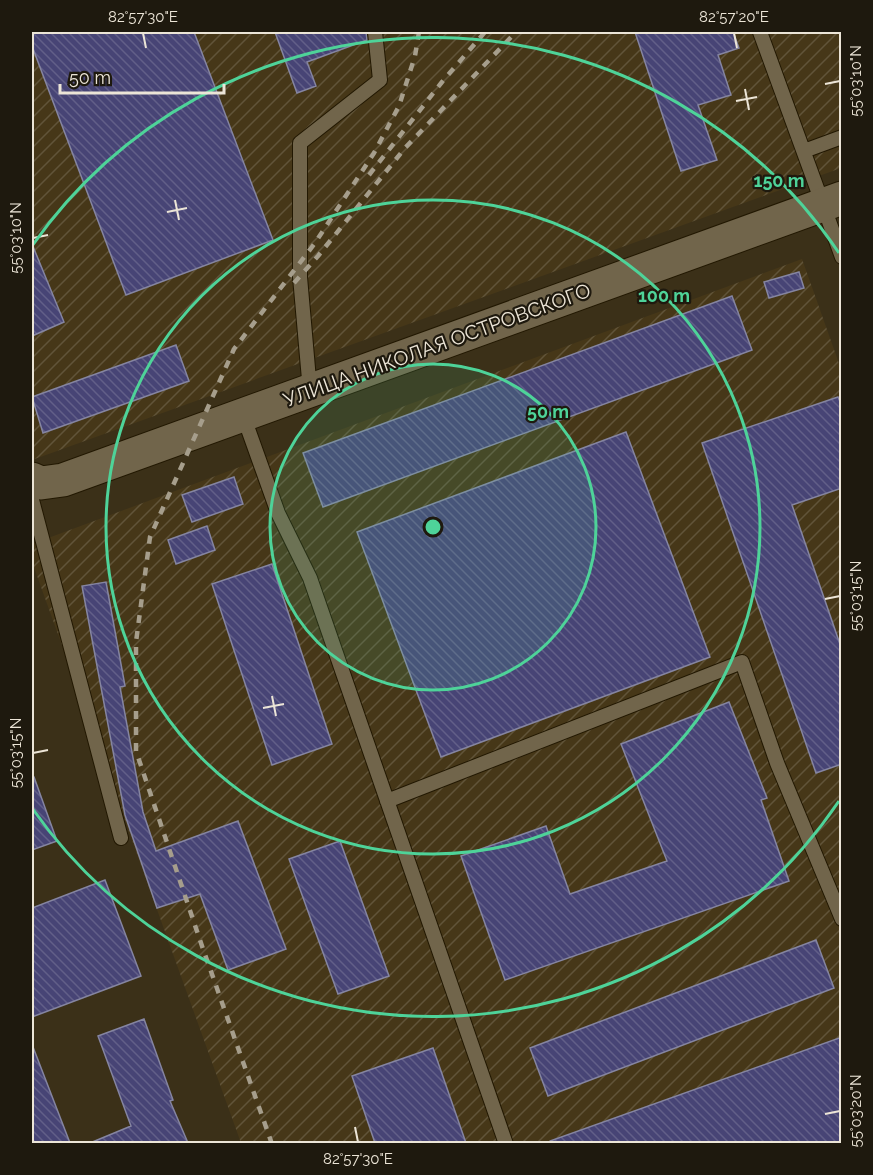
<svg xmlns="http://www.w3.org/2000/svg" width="873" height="1175" font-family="Raleway,sans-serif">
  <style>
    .industrial { fill: url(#industrial-furrows) }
    .building { fill: url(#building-back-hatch); stroke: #8585a1; stroke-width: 1.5 }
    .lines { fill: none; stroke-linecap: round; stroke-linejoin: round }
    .service-casing { stroke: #221802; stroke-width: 16 }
    .tertiary-casing { stroke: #221802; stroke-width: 35 }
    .service { stroke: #71654b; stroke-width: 14 }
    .tertiary { stroke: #71654b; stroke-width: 33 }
    .rail { stroke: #a69e8c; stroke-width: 4.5; stroke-dasharray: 8 8; stroke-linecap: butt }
    .ticks { fill: none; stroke: #ece5d7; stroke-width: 2 }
    .ring { fill: none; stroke: #4ed399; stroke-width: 3 }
    .labels { text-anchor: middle; stroke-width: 4.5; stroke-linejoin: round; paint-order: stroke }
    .street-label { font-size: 20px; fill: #ece5d7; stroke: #1e190e }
    .centre { fill: #4ed399; stroke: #1e190e; stroke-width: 3 }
    .ring-label { font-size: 18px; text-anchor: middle; font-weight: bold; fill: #4ed399; stroke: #1e190e; stroke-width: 4.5; stroke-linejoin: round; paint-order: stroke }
    .neatline { fill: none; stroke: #ece5d7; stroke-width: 2 }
    .ticks-label { font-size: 15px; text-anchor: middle; fill: #ece5d7 }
  </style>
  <defs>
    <pattern id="industrial-furrows" width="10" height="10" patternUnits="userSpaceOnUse" patternTransform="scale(1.5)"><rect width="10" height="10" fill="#463718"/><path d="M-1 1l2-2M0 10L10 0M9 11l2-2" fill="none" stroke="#615439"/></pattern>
    <pattern id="building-back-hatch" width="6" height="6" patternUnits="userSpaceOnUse" patternTransform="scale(1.5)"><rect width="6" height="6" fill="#474475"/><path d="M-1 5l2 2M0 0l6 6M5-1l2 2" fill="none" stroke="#625f88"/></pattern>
  </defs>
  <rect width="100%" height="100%" fill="#3b3018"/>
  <path class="industrial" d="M32,32H841V168L32,460Z
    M802,259L842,372L841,1143H241L32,562V544Z"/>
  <path class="building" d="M32,32H194L273,240L126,295L32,46Z
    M275,32H366L367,40L307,62L316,86L297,93Z
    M635,32H733L739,48L718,55L731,95L698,105L717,160L681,171Z
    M32,244L64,322L32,336Z
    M799,272L804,288L769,298L764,282Z
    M732,296L752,350L323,507L303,453Z
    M176,345L189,381L43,433L32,397Z
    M838,397L842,406V488L792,505L842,650V764L816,773L702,443Z
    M626,432L710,657L441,757L357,532Z
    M234,477L243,504L192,522L182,495Z
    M207,526L215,550L176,564L168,540Z
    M272,564L332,744L272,765L212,584Z
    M106,582L125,686L120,687L143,812L156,851L238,821L286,949L228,970L200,894L157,908L125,815L82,586Z
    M729,702L767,798L761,800L789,881L505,980L461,856L546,826L570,894L667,861L621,744Z
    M32,777H34L57,841L32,850Z
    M340,841L389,976L338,994L289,859Z
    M105,880L141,976L32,1017V908Z
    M816,940L834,988L548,1096L530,1048Z
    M144,1019L173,1100L170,1101L188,1143H90L131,1126L98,1036Z
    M842,1037V1143H550V1141Z
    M33,1047L70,1143H32V1048Z
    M433,1048L466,1143H375L352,1076Z"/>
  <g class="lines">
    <defs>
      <path id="service" d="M760,32L842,257
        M804,151L842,137
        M310,391L300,277V143L380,80L375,32
        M243,415L278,513L310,578L506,1144
        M32,500L121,838
        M387,801L742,662L777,763L842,919"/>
      <path id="tertiary" d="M32,479L41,483L63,480L842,198"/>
    </defs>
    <use href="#service" class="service-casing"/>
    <use href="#tertiary" class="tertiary-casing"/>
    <use href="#service" class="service"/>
    <use href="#tertiary" class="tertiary"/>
    <path class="rail" d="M369,175L442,82L485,32
      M294,283L318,256L405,148L516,32
      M272,1144L202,946L136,751V642L150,537L234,349L315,243L374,153L399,106L415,56L419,32"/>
  </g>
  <path class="ticks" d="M143,33L146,48M734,33L737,48M825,84L840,81M745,89L749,110M736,101L757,97M175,200L179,220M167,212L187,208M33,238L48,235M825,599L840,596M272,696L276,716M263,708L284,704M33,753L48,750M825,1114L840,1111M355,1127L358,1142"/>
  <circle cx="433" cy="527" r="163" fill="#4ed399" fill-opacity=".12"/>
  <g class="ring">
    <circle cx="433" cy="527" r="163"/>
    <circle cx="433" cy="527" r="327"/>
    <path d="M839 801A490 490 0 0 1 32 808M32 246A490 490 0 0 1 839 253"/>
  </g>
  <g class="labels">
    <g class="street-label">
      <text transform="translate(437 345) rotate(-20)" y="7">УЛИЦА НИКОЛАЯ ОСТРОВСКОГО</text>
    </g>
  </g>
  <circle cx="433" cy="527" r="9" class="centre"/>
  <g class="ring-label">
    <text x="779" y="187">150 m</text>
    <text x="664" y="302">100 m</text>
    <text x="548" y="418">50 m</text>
  </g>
  <rect width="873" height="1175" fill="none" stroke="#1e190e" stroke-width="66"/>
  <path d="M60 84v9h164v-9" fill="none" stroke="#ece5d7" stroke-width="3"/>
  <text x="69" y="84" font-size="18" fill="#ece5d7" stroke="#1e190e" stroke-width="4.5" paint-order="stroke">50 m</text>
  <rect x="33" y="33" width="807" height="1109" class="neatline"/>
  <g class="ticks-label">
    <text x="143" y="22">82°57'30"E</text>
    <text x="734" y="22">82°57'20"E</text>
    <text transform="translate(856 81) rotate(-90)" y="5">55°03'10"N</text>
    <text transform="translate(16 238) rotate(-90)" y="5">55°03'10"N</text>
    <text transform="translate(856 596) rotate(-90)" y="5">55°03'15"N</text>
    <text transform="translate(16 753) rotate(-90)" y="5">55°03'15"N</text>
    <text transform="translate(856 1111) rotate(-90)" y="5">55°03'20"N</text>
    <text x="358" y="1164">82°57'30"E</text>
  </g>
</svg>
